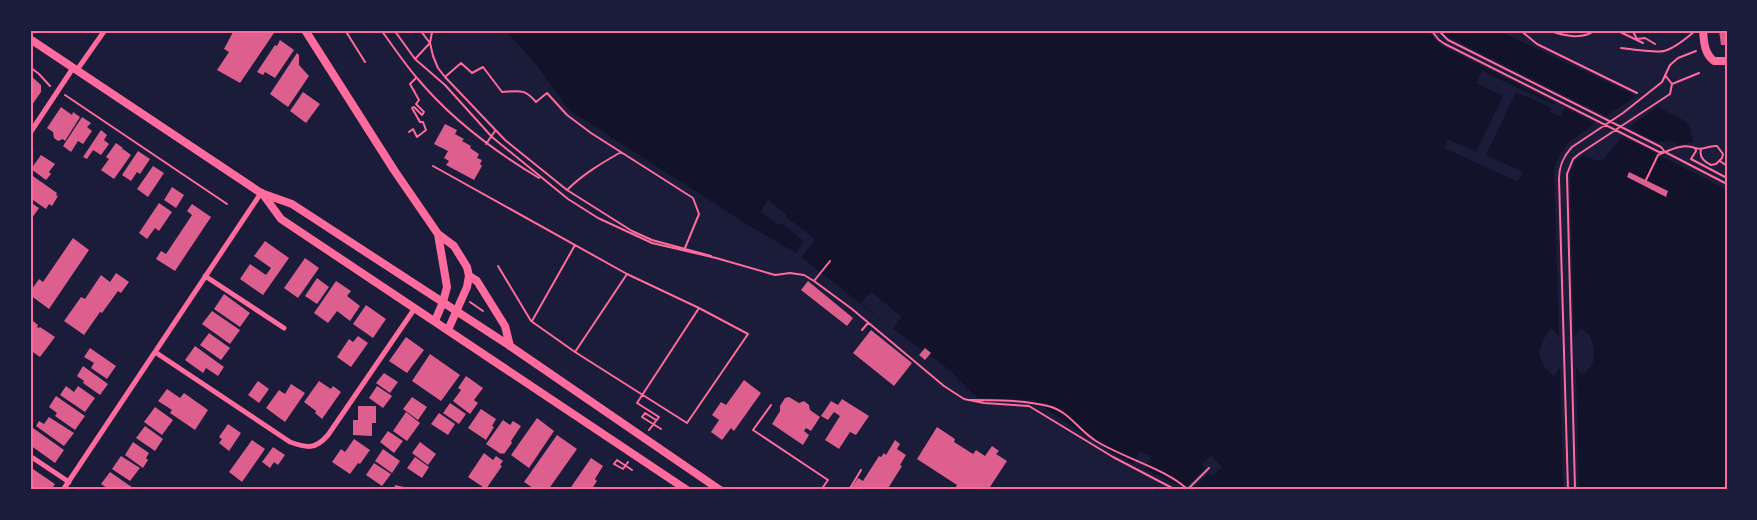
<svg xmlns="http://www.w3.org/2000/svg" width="1757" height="520" font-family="'Nunito Sans',sans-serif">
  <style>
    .water { fill: #12122b }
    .pier { fill: #1b1b3a }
    .building { fill: #dd5f8e }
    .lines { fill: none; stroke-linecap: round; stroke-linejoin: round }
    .path { stroke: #ff6b9d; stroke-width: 2 }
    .service { stroke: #ff6b9d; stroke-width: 2 }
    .minor { stroke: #ff6b9d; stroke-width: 5 }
    .secondary { stroke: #ff6b9d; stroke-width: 8 }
    .trunk { stroke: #ff6b9d; stroke-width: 8 }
    .neatline { fill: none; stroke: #ff6b9d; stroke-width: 2 }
  </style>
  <rect width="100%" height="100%" fill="#1b1b3a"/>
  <path class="water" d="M505,30H1497L1638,97L1685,121L1690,127L1693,142L1678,145L1671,141L1658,142L1653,145V152L1727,190V490H1186L1114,454L1033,400L977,398L951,371L893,329L796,253L748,225L569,110L536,64Z"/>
  <path class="pier" d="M1428,30H1441L1449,37L1606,116L1639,94L1661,105L1633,124L1630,128L1657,142L1652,147L1655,153L1622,137L1603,160L1597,161L1584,155L1576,161L1570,172L1574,336L1581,328L1590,336L1594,349L1593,362L1587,371L1582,375L1576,367L1579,490H1563L1560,368L1554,376L1545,368L1539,354L1542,342L1548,332L1552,329L1559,336L1554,169L1559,156L1568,143L1595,123L1565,108L1561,117L1550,112L1552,108L1516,92L1486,155L1523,172L1518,182L1444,148L1448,139L1476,152L1503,96L1476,83L1482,71L1554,105L1555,103L1444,47L1437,42Z
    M768,200L787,215L786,217L815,239L802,257L796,253L804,241L781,223L779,225L760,212Z
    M871,292L902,317L893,329L861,303Z
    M977,398L1033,400L1114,454L1133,464L1139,451L1151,456L1145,469L1184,488L1205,469L1202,464L1211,456L1222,467L1212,476L1209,473L1193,490H1181L1112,457L1032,403L981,401Z"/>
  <path class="building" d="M234,30H276L240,83L217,70L229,52L224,49Z
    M1719,30H1727V45H1721Z
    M280,40L294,50L275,78L265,72L263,75L257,72L275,45L277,46Z
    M297,53L299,55V65L309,76L288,107L270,94Z
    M30,75L41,85V92L30,108Z
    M303,92L320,104L306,123L290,111Z
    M61,107L72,115L73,112L80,117L65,141L63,139L58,141L54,138L53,132L47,128Z
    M82,117L91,123L87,127L92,131L83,144L78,141L71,152L63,146Z
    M445,124L457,130L455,134L464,139L462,141L471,146L470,148L479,154L477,158L482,160L480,164L482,166L474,180L446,165L449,161L444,158L448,151L434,144Z
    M101,130L107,135L104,140L109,144L101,155L93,150L87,159L83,157Z
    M116,143L123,148L121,150L123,149L131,155L114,179L101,170L109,159L106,157Z
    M138,151L150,159L140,174L137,172L131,181L122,175Z
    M41,155L55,164L49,172L51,174L46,180L31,169Z
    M153,166L164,173L148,197L137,189Z
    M1629,172L1668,191L1666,197L1627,177Z
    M30,174L57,193L56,195L58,196L52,206L49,204L46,209L30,198Z
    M172,187L184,195L176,208L164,200Z
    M30,202L39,208L30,221Z
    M159,203L172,212L159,231L155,228L147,239L139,233Z
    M192,204L211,217L175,271L156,259L161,251L166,254L192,215L187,211Z
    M73,238L89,250L49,309L30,295V292L39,279L43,282Z
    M265,241L289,258L263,295L240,279L250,264L266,275L271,268L254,256Z
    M305,258L319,268L298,298L284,288Z
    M116,273L129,282L121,293L118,291L102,313L100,312L84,335L64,321L81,297L85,299L101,275L110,282Z
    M317,278L329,287L317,304L305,296Z
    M336,281L351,291L347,296L360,306L350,321L337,311L328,323L314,313Z
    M808,281L853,318L847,326L801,290Z
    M224,294L250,313L240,327L214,309Z
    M366,305L386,319L373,338L353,324Z
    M212,311L240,330L230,344L202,324Z
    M33,321L38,325L37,327L39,328L40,327L55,337L40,357L30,350V322L31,323Z
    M871,330L912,363L894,386L853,353Z
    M209,333L230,348L221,360L200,345Z
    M358,336L368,343L351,367L337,357L349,339L353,342Z
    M406,337L424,350L407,373L389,361Z
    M195,346L224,367L218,376L206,368L203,373L185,360Z
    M90,348L116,366L107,379L91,368L94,363L84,357Z
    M925,348L931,353L925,360L919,355Z
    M430,354L460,375L441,401L412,381Z
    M83,366L108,384L100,395L83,383L84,381L77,376Z
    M384,373L398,382L390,393L376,383Z
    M466,376L483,388L474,400L478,403L470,414L453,401L461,390L458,388Z
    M744,380L761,393L734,431L731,428L722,440L711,432L719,420L712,415L721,402L726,405Z
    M258,381L269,389L259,403L248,395Z
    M319,381L331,389L333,386L341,392L322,419L315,413L316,411L304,402Z
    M291,384L305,393L285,422L266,408L279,390L285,394Z
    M66,386L74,392L78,386L95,398L85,412L60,395Z
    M377,386L392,396L383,408L369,398Z
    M167,389L180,398L184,393L208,410L195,430L170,413L172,410L158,401Z
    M56,396L85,416L75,430L55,416L57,413L49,407Z
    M412,397L427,407L418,420L403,409Z
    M789,397L799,403L804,401L809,405L810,410L820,417L811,431L806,428L804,431L809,435L803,445L772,424L780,411V406L785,398Z
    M842,399L869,416L856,435L850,432L839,449L825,440L840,416L834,412L828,420L821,416L831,401L838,405Z
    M450,403L466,414L459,424L443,413Z
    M358,406H376V423H372V436L353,435V420H358Z
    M155,407L173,420L162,435L144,422Z
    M481,409L496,419L492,426L494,427L486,440L468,428Z
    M406,412L420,423L407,441L393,431Z
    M439,413L455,424L448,435L431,424Z
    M49,417L74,433L64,446L36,426L39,421L44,424Z
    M537,418L554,431L529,468L511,455Z
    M503,420L510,425L513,421L521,426L511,441L512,443L504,454L502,453L501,454L486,444Z
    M228,424L241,433L229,451L219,443L222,439L219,437Z
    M145,426L163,439L155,451L136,438Z
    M937,427L955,439L954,442L973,454L976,450L985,456L992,446L999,451L996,454L1007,461L988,490H954L957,485L917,459Z
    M33,428L64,450L55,463L30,445V433Z
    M388,431L403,441L394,453L380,442Z
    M557,435L577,449L548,490H536L524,482Z
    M354,439L370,450L360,464L358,463L350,474L332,462L341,449L345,452Z
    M252,440L265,449L242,482L229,472Z
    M895,440L900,444L897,449L906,455L900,465L902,466L887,490H850L858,478L863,481L879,456L881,457L884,453L886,455Z
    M133,442L149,453L146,458L148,460L143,468L125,455Z
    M420,442L436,454L428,465L412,453Z
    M273,447L285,455L278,465L274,462L270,468L262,462Z
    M383,449L400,461L392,473L375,461Z
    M484,453L493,460L496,456L503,461L500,465L502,466L486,489L468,477Z
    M121,456L140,468L130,481L112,469Z
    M415,457L429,467L422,478L407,468Z
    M591,458L603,466L595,479L597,481L591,490H569Z
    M374,463L391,474L382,486L366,475Z
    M30,467L55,484L51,490H30Z
    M110,472L136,490H110L101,484Z
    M395,485L413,489V490H394Z"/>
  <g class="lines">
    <path class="path" d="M345,30L365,62
      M381,30C393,46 404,63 417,78C451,119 494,151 539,178
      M394,30L415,59L445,85L492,137L568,199L598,218L652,243L716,258L775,275L790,273L804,275L814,281L852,309L944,386L964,399L984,403L1029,406L1113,457L1176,490
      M420,30L430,43L433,56L438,68L445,77L505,140L567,190L632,231L652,240L711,256
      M1431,30L1439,40L1445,44L1659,152H1665
      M1438,30L1448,40L1661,147L1665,152L1727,184
      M1520,30L1537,44L1637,93
      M1547,30C1562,35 1582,41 1595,30
      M1616,30L1643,43
      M1632,30L1637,39L1645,38L1655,44
      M415,59L430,43L432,32
      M30,67L39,74L50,86
      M1665,75L1672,84
      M445,77L461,63L472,73L483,67L502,92C519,91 524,88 536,102L547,93L567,115L591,133L693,198L699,214L685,248
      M416,78L410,84L419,100L416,104L424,112L422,115
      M65,95L227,204
      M414,107L422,115
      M409,132L413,129L417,137L426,130L423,122H420L412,108L414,107
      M486,144L495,131
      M1695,148C1703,151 1708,145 1717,146L1723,154L1722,158L1716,164L1711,165C1705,162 1699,157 1701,150
      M1720,161L1727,166
      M433,166L627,274L699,308L748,334L687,423L575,352L531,321L498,266
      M1646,180L1658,155C1670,150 1683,143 1695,148L1696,151L1691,159L1727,178
      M567,190C583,174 602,163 621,152
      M814,281L830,261
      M470,302L483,311
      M532,321L575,245
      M862,330L868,323
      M575,352L627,274
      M970,400C995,400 1023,400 1048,406C1069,411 1078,430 1096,441C1123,458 1167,469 1188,490
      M645,413L642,417L661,429
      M645,413L656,420
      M649,430L659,417L637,403L699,308
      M628,462L623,469L614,464L617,460L632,470
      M1188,489L1209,468
      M1568,490L1559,179C1559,166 1563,157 1572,147L1623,113L1662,82L1670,65L1678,58L1696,51
      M1575,490L1567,174L1573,159L1579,154L1670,94L1672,84L1699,73"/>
    <path class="service" d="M1621,48C1629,49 1659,53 1664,51C1675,48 1687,38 1696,30
      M771,405L753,430L828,480L821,490
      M756,490L761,488L764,490
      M849,490L861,470"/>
    <path class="minor" d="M77,70L105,30
      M30,133L73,68
      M205,276L284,328
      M155,352L290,442C307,448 315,450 328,435L415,308
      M30,456L69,482
      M63,490L261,193"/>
    <path class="secondary" d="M305,30L394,170L438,234L454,246L467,267L469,276L467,287L448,330
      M1703,30C1704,42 1704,53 1714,61H1727
      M435,321L443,302L447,287L438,234"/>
    <path class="trunk" d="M30,39L261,193L292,204L510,346L720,490
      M262,193L281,219L687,490
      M469,276L477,281L505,326L510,346"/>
  </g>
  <rect width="1757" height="520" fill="none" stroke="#1b1b3a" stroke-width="63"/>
  <rect x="32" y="32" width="1694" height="456" class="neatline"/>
</svg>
